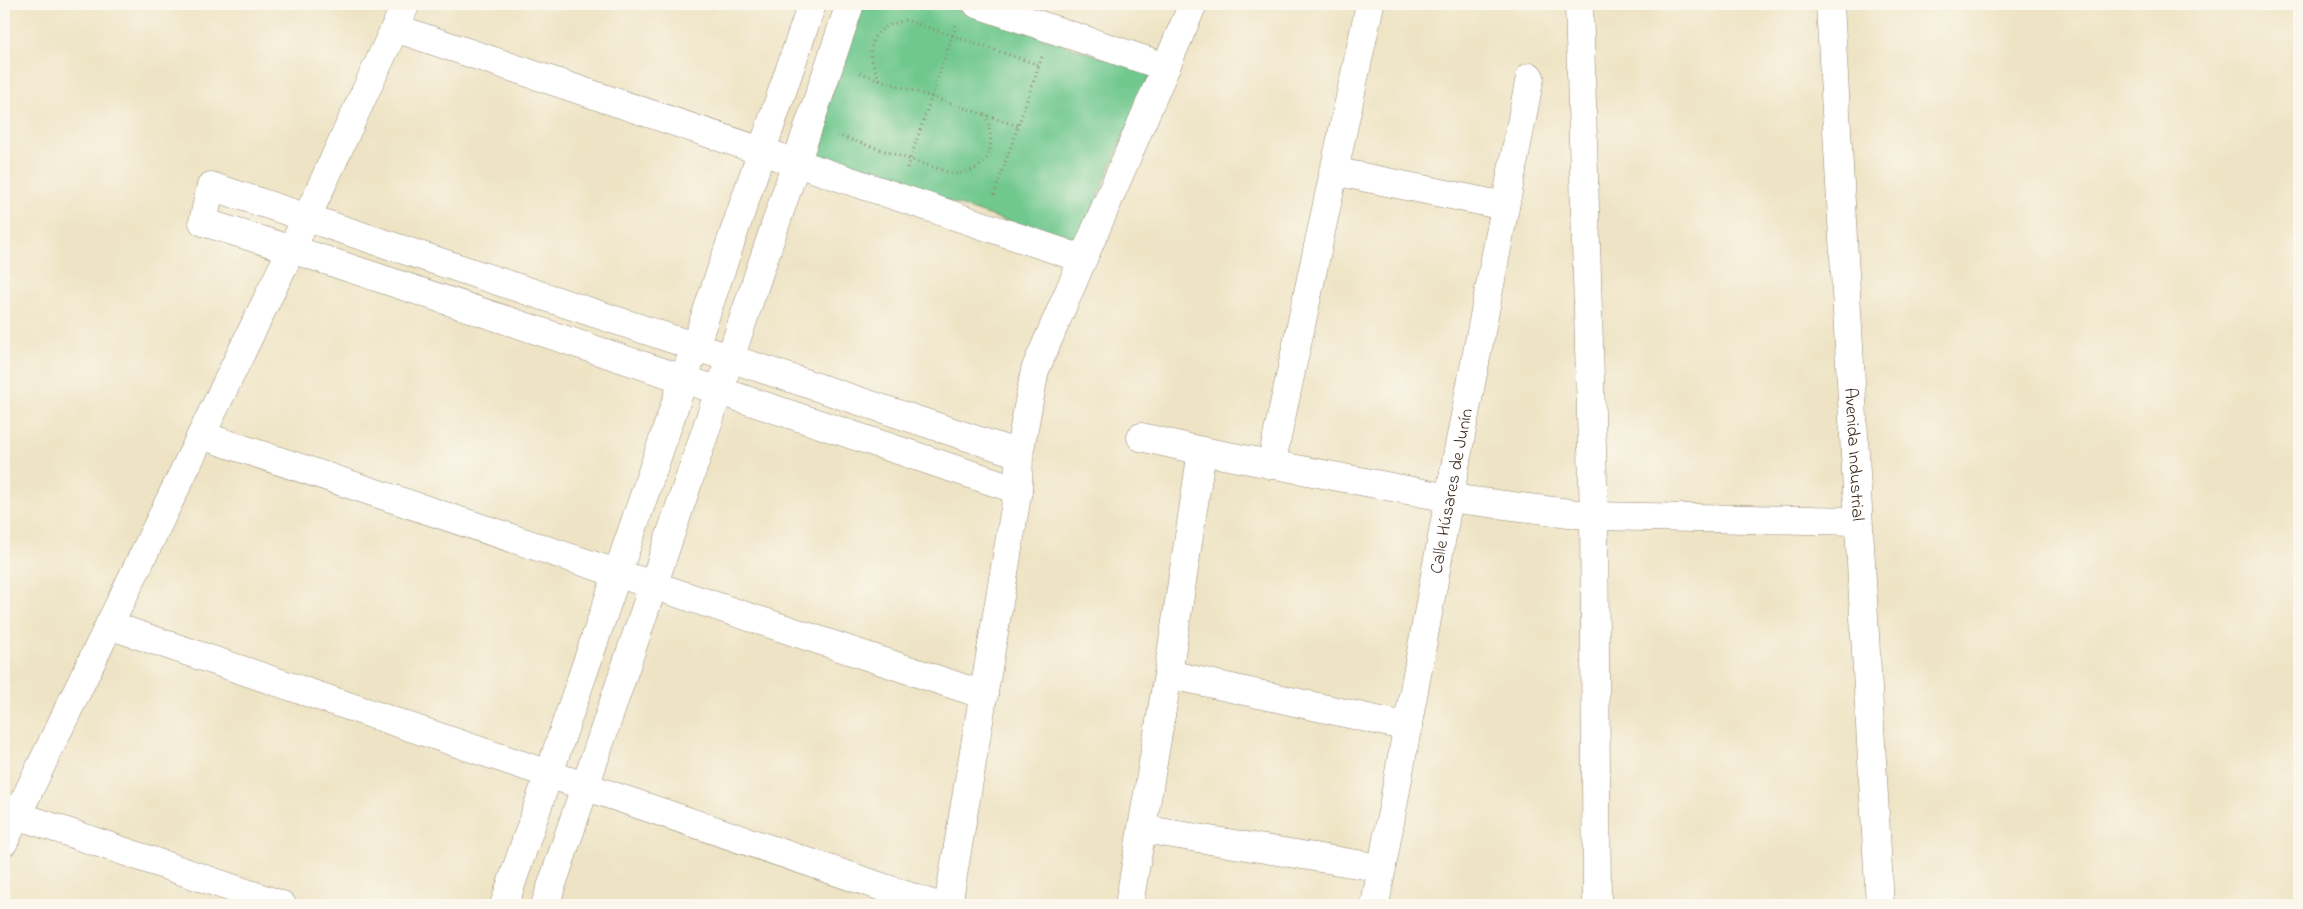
<svg xmlns="http://www.w3.org/2000/svg" width="2303" height="909" font-family="'Indie Flower',sans-serif">
  <style>
    .park { fill: #70c88e; stroke: #567956 }
    .lines { fill: none; stroke-linecap: round; stroke-linejoin: round }
    .street-casing { stroke: #948772; stroke-width: 29 }
    .secondary-casing { stroke: #948772; stroke-width: 29 }
    .path { stroke: #948772; stroke-width: 3; stroke-dasharray: 1 4; stroke-linecap: butt }
    .street { stroke: #fff; stroke-width: 28 }
    .secondary { stroke: #fff; stroke-width: 28 }
    .labels { text-anchor: middle; stroke-width: 5; stroke-linejoin: round; paint-order: stroke }
    .street-label { font-size: 18px; fill: #3b2a1e; stroke: #fbf7ec }
  </style>
  <rect width="100%" height="100%" fill="#fbf7ec"/>
  <filter id="ink" filterUnits="userSpaceOnUse"><feTurbulence type="fractalNoise" baseFrequency=".02" numOctaves="2"/><feDisplacementMap in="SourceGraphic" scale="10" xChannelSelector="R" yChannelSelector="G"/><feConvolveMatrix kernelMatrix="1 2 1 2 8 2 1 2 1" color-interpolation-filters="sRGB"/></filter>
  <filter id="wash" filterUnits="userSpaceOnUse"><feTurbulence type="fractalNoise" baseFrequency=".0096" numOctaves="4" result="noise"/><feDisplacementMap in="SourceGraphic" scale="20" xChannelSelector="R" yChannelSelector="G"/><feGaussianBlur stdDeviation="1.12" result="paint"/><feColorMatrix in="noise" values="0 0 0 0 0 0 0 0 0 0 0 0 0 0 0 0 0 1.4 0 .05"/><feComposite in="paint" operator="in"/></filter>
  <g filter="url(#wash)">
    <rect width="100%" height="100%" fill="#eee4c5"/>
    <path class="park" d="M861,4H940L1151,73L1077,245L812,155Z"/>
  </g>
  <g filter="url(#ink)">
    <g class="lines">
      <defs>
        <g id="street">
          <path d="M977,4L1166,67"/>
          <path d="M1579,4L1594,516L1597,905"/>
          <path d="M395,28L1083,259"/>
          <path d="M1333,171L1505,206"/>
          <path d="M201,435L984,695"/>
          <path d="M1141,437L1202,451L1449,498L1594,516L1858,521"/>
          <path d="M1271,465L1370,4"/>
          <path d="M1018,490L319,258L203,222L211,186L1019,454"/>
          <path d="M109,625L935,905"/>
          <path d="M1168,674L1408,727"/>
          <path d="M17,815L282,905"/>
          <path d="M1142,829L1382,868"/>
          <path d="M4,842L307,217L406,4"/>
          <path d="M504,905L812,4"/>
          <path d="M545,905L850,4"/>
          <path d="M948,905L1018,490L1019,454L1035,370L1193,4"/>
          <path d="M1129,905L1168,674L1202,451"/>
          <path id="s1" d="M1375,905L1449,498L1530,77"/>
        </g>
        <g id="secondary">
          <path id="s2" d="M1830,4L1880,905"/>
        </g>
      </defs>
      <use href="#street" class="street-casing"/>
      <use href="#secondary" class="secondary-casing"/>
      <path class="path" d="M860,73L1018,126
        M880,80C863,48 869,28 906,20L1039,65
        M837,135L954,174C992,170 996,149 986,115
        M907,168L956,25
        M994,195L1042,57"/>
      <use href="#street" class="street"/>
      <use href="#secondary" class="secondary"/>
    </g>
  </g>
  <g class="labels">
    <g class="street-label">
      <text dy="6" stroke="none"><textPath href="#s2" startOffset="451">Avenida Industrial</textPath></text>
      <text dy="6" stroke="none"><textPath href="#s1" startOffset="421">Calle Húsares de Junín</textPath></text>
    </g>
  </g>
  <rect width="2303" height="909" fill="none" stroke="#fbf7ec" stroke-width="20"/>
</svg>
